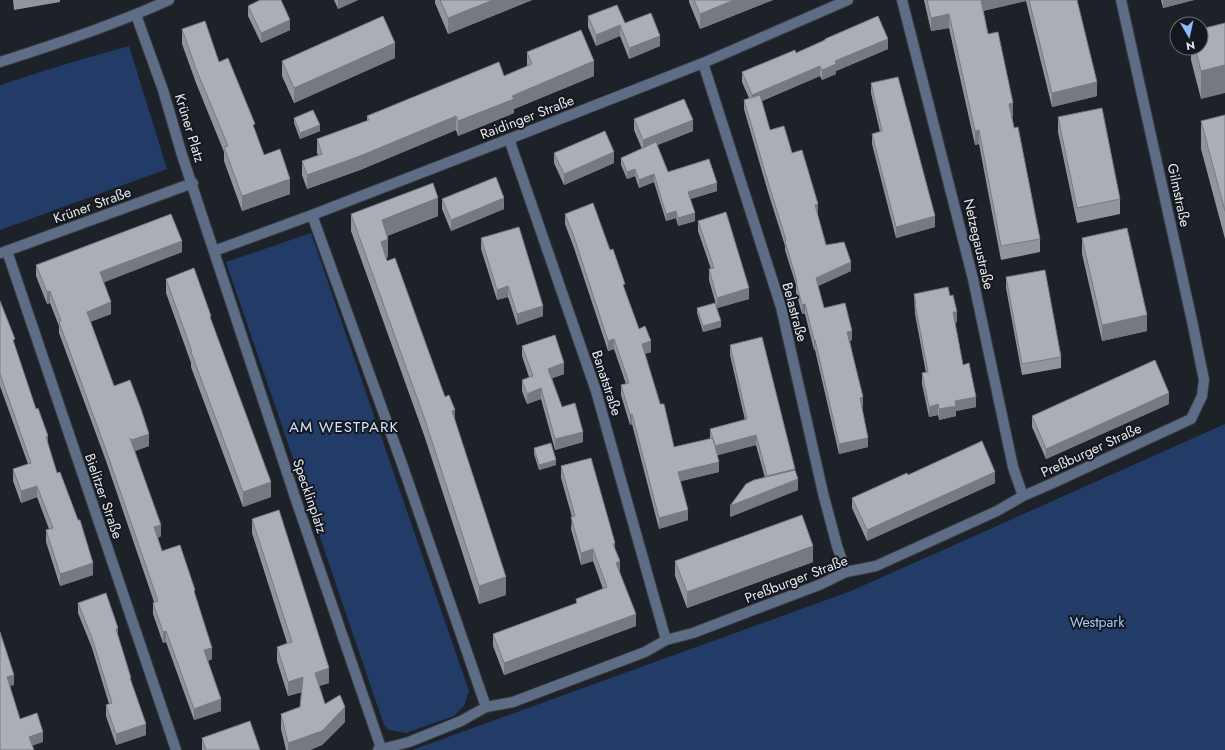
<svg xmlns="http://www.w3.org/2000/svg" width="1225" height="750" font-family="Jost,sans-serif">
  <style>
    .green { fill: #233c67 }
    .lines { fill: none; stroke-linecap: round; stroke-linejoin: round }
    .minor-casing { stroke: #393d44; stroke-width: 12 }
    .minor { stroke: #5e6d86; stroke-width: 10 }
    .wall { fill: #91969d }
    .shaded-wall { fill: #767a80 }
    .building { fill: #a9aeb7; stroke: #767a80 }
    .labels { text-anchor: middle; stroke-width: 4; stroke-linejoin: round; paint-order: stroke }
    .street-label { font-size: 14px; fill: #e6e9ee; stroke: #14181e }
    .park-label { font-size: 14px; fill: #abc9f9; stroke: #14181e }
    .neighbourhood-label { font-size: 15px; letter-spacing: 1px; fill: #d4e4fe; stroke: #14181e }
  </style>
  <rect width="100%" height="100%" fill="#1d2128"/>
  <path class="green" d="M129,46L167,169L0,230V85L69,63Z
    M311,233L469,691L464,706L454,716L406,733L389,730L384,725L226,262Z
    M1225,424V750H412L851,591Z"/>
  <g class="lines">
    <defs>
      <path id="minor" d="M902,0L973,279L1013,467L1023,496
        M136,15L163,90L182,155L297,503L381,748
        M0,62C57,44 114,25 169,0
        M703,63L781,307L823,493L837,546L846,572
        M509,139L596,391L666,640
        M312,215L402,464L486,707
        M7,251L176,750
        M214,251L312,215L509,139L703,63L848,0
        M1,253L193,183
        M378,750L409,742L461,721L486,707L513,702L645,652L666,640L693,633L819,585L846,572L876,566L997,511L1023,496L1053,483L1191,419L1202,396L1204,380L1192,321L1121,0"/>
    </defs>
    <use href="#minor" class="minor-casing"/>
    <use href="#minor" class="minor"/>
  </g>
  <path class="wall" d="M13,0H60V2L14,10Z
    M334,0H358L338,9Z
    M435,0H532L448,34L435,3Z
    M689,0H773L700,29L689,2Z
    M924,0H1077L1097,96L1052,107L1026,1L983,11L988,34L1013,116L1012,117L1040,239V252L1001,260L979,144L975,145L949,28L931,31Z
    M1161,0H1194L1163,8Z
    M248,6L290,30L261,43L248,16Z
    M588,16L625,23L660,46L629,59L620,36L596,46L588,27Z
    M1225,23L1201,99L1191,60V48H1201Z
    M182,29L219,62L255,130L264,155L290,194L242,211L224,161V152L196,83L182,44Z
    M825,39L888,49L836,71V74L822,80L820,76L762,101L770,130L792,153L818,214H817L826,245L851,271L818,286L824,308L852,340L850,341L863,407H862L868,447L839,454L815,350H814L805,314H802L796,292V285L785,250V246L768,192L744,109V100L749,98L742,82V72L796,53L825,41Z
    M527,52L594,76L514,109V113L458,136L456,130L360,170L307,189L302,175V161L318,155L317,153V139L367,121V116L504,76L527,66Z
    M395,58L294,103L282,76V61Z
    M871,83L935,227L896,238L872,144V134L880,132L871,93Z
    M1225,115V239L1201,149V121Z
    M1058,117L1120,199V214L1077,223L1058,132Z
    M294,118L320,131L300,139L294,123Z
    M634,119L693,131L657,145L668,172L717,191L690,199L695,221L678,226L676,218L666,221L654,182L639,188L635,176L627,179L621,165V158L642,149L634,130Z
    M554,153L614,163L564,185L554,163Z
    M442,199L504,209L451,231L442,209Z
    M351,214L438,216L387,236L388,257L386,258L455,420L506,595L479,604L425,438L351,231Z
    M565,214L610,250L639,329L651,352L645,354L674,447L710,439V429L745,420L730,355V345L798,490L730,517L765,478L756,445L717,455L719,472L680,481L688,520L659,529L632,424L630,425L621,395V385L626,384L614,349L608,351L574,248L565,224Z
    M698,221L749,299L717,308L709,280V269H711L698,231Z
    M481,238L543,316L517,325L508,297L497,300L481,249Z
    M1082,238L1147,331L1102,341L1082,254Z
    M182,252L103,282L111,314L90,322L114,386L149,446L135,451L161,536L158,538L162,551L195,595L212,659L208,661L221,711L194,720L166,642L163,643L153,614V603L154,602L106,461L59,333V326L50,303L47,304L36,276V265Z
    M1006,277L1061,357V368L1022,375L1006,288Z
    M166,279L211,321L271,497L243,507L191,367V363L166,293Z
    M914,294L957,322L955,323L963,365L976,407L956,411V416L939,420L938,415L929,417L922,384V373H926L915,314Z
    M0,301L57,473L93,575L60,586L46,542V530L49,529L37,497L21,503L13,481V469L28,464L0,386Z
    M697,308L721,327L703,332L697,313Z
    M522,346L564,374L552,378L562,407L583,442L555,450L541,399L527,404L522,391V380L529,377L522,356Z
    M1169,404L1046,459L1032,427V416Z
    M534,448L556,465L539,470L534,454Z
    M561,466L615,550L620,573L636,626L504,675L493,646V634L576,603V599L603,589L593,561L581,565L571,529L572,517L561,478Z
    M908,475L995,483L867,541L852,508V498Z
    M252,519L329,683L319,686L325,704L345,722L322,745L310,750H286L281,729V714L300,707L302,692L288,696L277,661V647L287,643L252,533Z
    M675,561L813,562L687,608L675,576Z
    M78,603L118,636L146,735L116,745L106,716V705L109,704L92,648L78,613Z
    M202,738L260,750H202Z"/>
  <path class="shaded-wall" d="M338,0H358L338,9Z
    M493,0H532L448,34V18Z
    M734,0H773L700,29V14Z
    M981,0H1026V1L981,11Z
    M1163,0H1194L1163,8Z
    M949,14V28L931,31V18Z
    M290,20V30L261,43V33Z
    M620,25V36L596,46V35Z
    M660,36V46L629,59V48Z
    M888,39V49L836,71V74L822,80V70L835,61Z
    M395,43V58L294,103V88Z
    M594,61V76L514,109V113L458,136V121L512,96Z
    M1225,65V93L1201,99V71Z
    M820,66V76L752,105V95Z
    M1097,82V96L1052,107V93Z
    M1013,103V116L1009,117V104Z
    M456,116V130L360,170L307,189V175Z
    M693,120V131L643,151V140Z
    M320,125V131L300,139V133Z
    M979,130V144L975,145V131Z
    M614,152V163L564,185V174Z
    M635,169V176L627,179V172Z
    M654,174V182L639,188V180Z
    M290,179V194L242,211V196Z
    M717,183V191L688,200V192Z
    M438,198V216L382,238V220Z
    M504,198V209L451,231V220Z
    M818,204V214L815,215V205Z
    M676,211V218L666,221V214Z
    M695,213V221L678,226V218Z
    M935,216V227L896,238V227Z
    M388,239V257L381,260V242Z
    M182,241V252L100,284V272Z
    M851,262V271L816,287V278Z
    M508,286V297L497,300V290Z
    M749,288V299L717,308V298Z
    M50,291V303L47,304V292Z
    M111,302V314L87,323V312Z
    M805,304V314H802V305Z
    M543,306V316L517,325V314Z
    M953,312H957V322L953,323Z
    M1147,315V331L1102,341V325Z
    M721,321V327L703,332V326Z
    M852,331V340L847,342V332Z
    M614,339V349L608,351V341Z
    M814,340H815V350H814Z
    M651,341V352L642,354V344Z
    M564,363V374L548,380V369Z
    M541,388V399L527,404V394Z
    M1169,393V404L1046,459V449Z
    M863,397V407L860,408V398Z
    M976,397V407L956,411V416L939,420V409L955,401Z
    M938,404V415L929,417V407Z
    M455,410V428L452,411Z
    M632,414V424L630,425V415Z
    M583,432V442L555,450V439Z
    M149,434V446L132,452V440Z
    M756,435V445L715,456V446Z
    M48,436V448L46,437Z
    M868,438V447L839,454V444Z
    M556,460V465L539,470V465Z
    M719,462V472L678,482V472Z
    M795,469V479L767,486V476Z
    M995,472V483L867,541V530Z
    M798,479V490L730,517V506Z
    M271,482V497L243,507V492Z
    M37,486V497L21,503V491Z
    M688,510V520L659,529V518Z
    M161,525V536L154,539V527Z
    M615,543V555L613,544Z
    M813,546V562L687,608V592Z
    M593,549V561L581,565V553Z
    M620,561V573L616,563Z
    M93,563V575L60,586V574Z
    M506,577V595L479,604V586Z
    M636,614V626L504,675V663Z
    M118,628V639L116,629Z
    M166,631V642L163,643V632Z
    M212,648V659L204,662V650Z
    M329,668V683L315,687V673Z
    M14,675V685L7,687V677Z
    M303,677V691L288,696V682Z
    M221,699V711L194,720V709Z
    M345,707V722L322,745L310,750H288V743Z
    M146,724V735L116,745V734Z
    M43,732V742L29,747V737Z"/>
  <path class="building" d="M260,0H281L290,20L261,33L248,6Z
    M440,0H493L448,18Z
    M694,0H734L700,14Z
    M927,0H981L988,34L998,32L1013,103L1009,104L1014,128L1018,127L1040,239L1001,246L979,130L975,131L949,14L931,18Z
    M1029,0H1077L1097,82L1052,93Z
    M617,5L625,23L651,13L660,36L629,48L620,25L596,35L588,16Z
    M383,16L395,43L294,88L282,61Z
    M878,16L888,39L835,61L836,64L822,70L820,66L752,95L742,72L795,50L796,53L825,40V39Z
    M205,21L219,62L228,58L255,124L253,125L264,155L280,149L290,179L242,196L224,147L228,146L196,69L182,29Z
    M1225,23V65L1201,71L1195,48H1201V29Z
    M581,30L594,61L512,96L514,99L458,121L456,116L360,156L307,175L302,161L322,154L317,139L369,120L367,116L499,62L504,76L532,64L527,52Z
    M898,77L935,216L896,227L872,134L882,131L871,83Z
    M760,95L770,130L784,126L792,153L802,150L818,204L815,205L826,245L844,242L851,262L816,278L824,308L845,303L852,331L847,332L863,397L860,398L868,438L839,444L815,340H814L805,304L802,305L796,282H797L785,241L786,240L768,182L744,100Z
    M684,99L693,120L643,140L634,119Z
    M1102,108L1120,199L1077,208L1058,117Z
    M313,110L320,125L300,133L294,118Z
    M1225,115V211L1201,121Z
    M605,131L614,152L564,174L554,153Z
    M656,142L668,172L709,159L717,183L688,192L695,213L678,218L676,211L666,214L654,174L639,180L635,169L627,172L621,158Z
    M496,177L504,198L451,220L442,199Z
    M433,183L438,198L382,220L388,239L381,242L387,261L395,258L445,397L449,395L455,410L452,411L506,577L479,586L425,420L351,214Z
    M593,203L610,250L613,249L625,284L623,285L639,329L645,326L651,341L642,344L660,404H664L674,447L713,438L719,462L678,472L688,510L659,518L632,414L630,415L621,385L629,383L614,339L608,341L574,237L565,214Z
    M726,212L749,288L717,298L709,269L714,268L698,221Z
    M171,214L182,241L100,272L111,302L87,312L114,386L130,380L141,409L149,434L132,440L130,438L161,525L154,527L162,551L180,545L195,590L194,591L212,648L204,650L221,699L194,709L166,631L163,632L153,603L158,601L106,450L59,322L61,321L50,291L47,292L36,265Z
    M519,227L543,306L517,314L508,286L497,290L481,238Z
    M1127,228L1147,315L1102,325L1082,238Z
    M194,268L211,316L210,317L271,482L243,492L191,352H192L166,279Z
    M1045,270L1061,357L1022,364L1006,277Z
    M948,287L950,296L953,295L957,312H953L963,365L969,363L976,397L955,401L956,406L939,409L938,404L929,407L922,373L928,372L915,304L916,303L914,294Z
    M0,301L15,339L13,340L36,409L38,408L48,436L46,437L57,473L60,472L78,520H80L93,563L60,574L46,530L53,528L37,486L21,491L13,469L31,463L0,374Z
    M715,303L721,321L703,326L697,308Z
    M555,335L564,363L548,369L562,407L575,403L583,432L555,439L541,388L527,394L522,380L533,376L522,346Z
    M762,337L795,469L767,476L756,435L715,446L710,429L747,419L730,345Z
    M1155,360L1169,393L1046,449L1032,416Z
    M982,441L995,472L867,530L852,498L907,473L908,475Z
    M551,443L556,460L539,465L534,448Z
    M591,458L615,543L613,544L620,561L616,563L636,614L504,663L493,634L577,603L576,599L607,587L593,549L581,553L571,517L575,516L561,466Z
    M795,470L798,479L730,506L746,484L754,480Z
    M279,510L329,668L315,673L325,704L340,695L345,707L322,731L288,743L281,714L300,707L303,677L288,682L277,647L292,642L252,519Z
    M802,515L813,546L687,592L675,561Z
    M106,593L118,628L116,629L131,678H130L146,724L116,734L106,705L112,703L92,638L78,603Z
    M0,632L14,675L7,677L20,719L37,713L43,732L29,737L34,750H0Z
    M250,721L260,750H206L202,738Z"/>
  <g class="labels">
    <g class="street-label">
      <text transform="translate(527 117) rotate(-21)" y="5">Raidinger Straße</text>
      <text transform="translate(190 128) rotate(73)" y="5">Krüner Platz</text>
      <text transform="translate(1179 195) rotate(78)" y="5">Gilmstraße</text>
      <text transform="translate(92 205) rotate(-20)" y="5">Krüner Straße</text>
      <text transform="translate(979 244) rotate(77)" y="5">Netzegaustraße</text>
      <text transform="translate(795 312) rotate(75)" y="5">Belastraße</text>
      <text transform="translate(607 383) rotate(72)" y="5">Banatstraße</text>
      <text transform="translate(1091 450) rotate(-25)" y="5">Preßburger Straße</text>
      <text transform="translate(104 496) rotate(71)" y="5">Bielitzer Straße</text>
      <text transform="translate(310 496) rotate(71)" y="5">Specklinplatz</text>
      <text transform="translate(796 579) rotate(-21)" y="5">Preßburger Straße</text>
    </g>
    <g class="park-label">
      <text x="1097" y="627">Westpark</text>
    </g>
    <g class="neighbourhood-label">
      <text x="344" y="432">AM WESTPARK</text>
    </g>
  </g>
  <g transform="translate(1189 36) rotate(171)"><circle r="19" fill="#14181e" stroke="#686c71"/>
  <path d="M0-3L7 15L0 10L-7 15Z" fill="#8fb8fd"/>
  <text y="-6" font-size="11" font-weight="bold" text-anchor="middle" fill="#e6e9ee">N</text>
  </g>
</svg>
